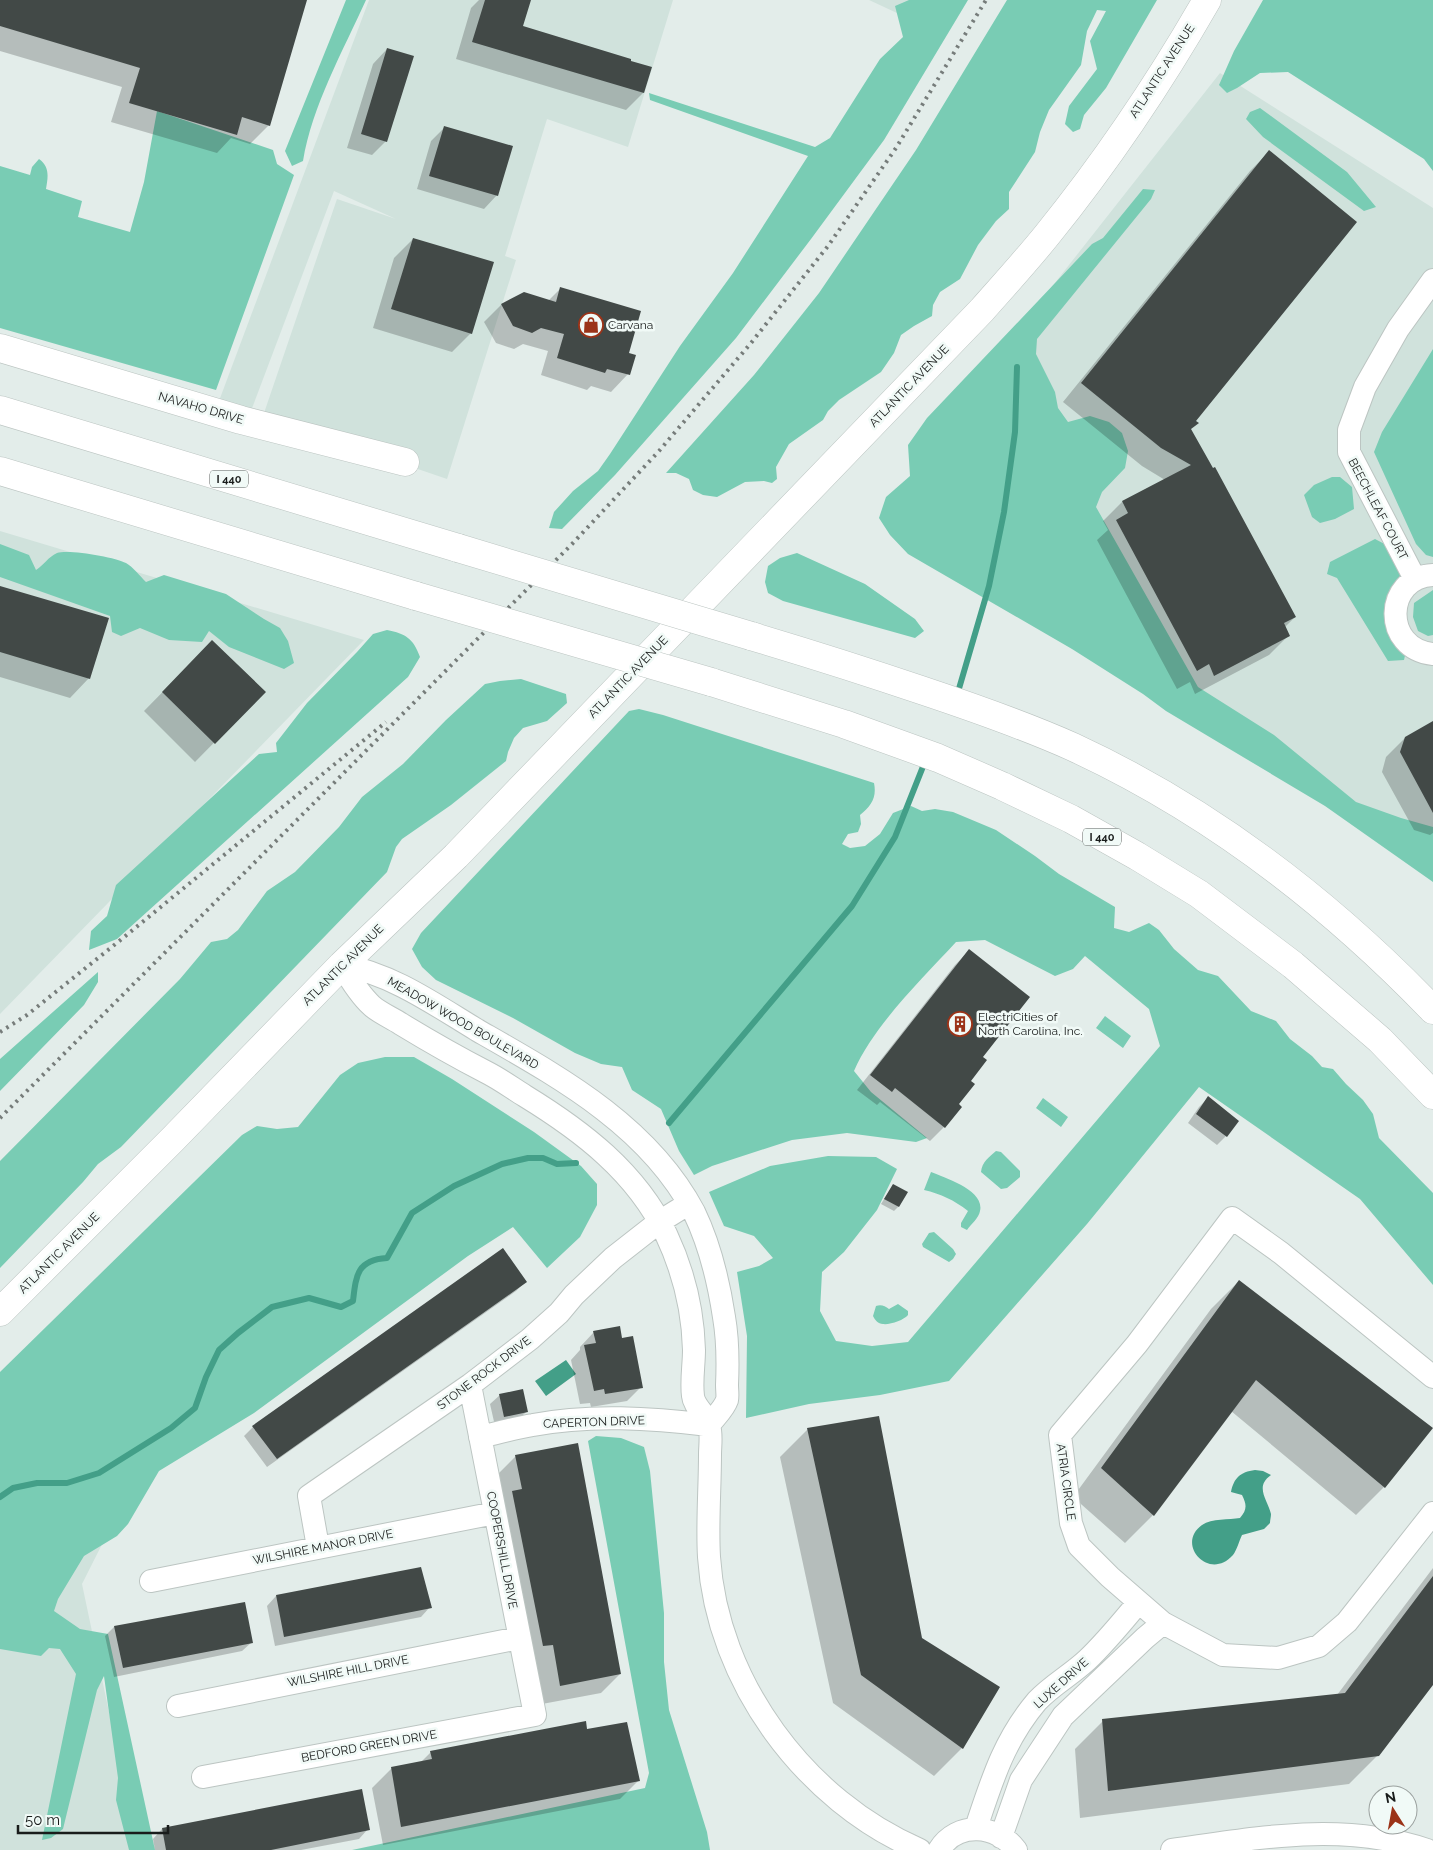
<svg xmlns="http://www.w3.org/2000/svg" width="1433" height="1850" font-family="Raleway,sans-serif">
  <style>
    .built { fill: #d0e2dc }
    .green { fill: #79ccb4 }
    .water { fill: #439f88 }
    .shadow { fill: #0003 }
    .lines { fill: none; stroke-linecap: round; stroke-linejoin: round }
    .stream { stroke: #439f88; stroke-width: 6 }
    .building { fill: #424947 }
    .street-casing { stroke: #bcc5c2; stroke-width: 24 }
    .secondary-casing { stroke: #bcc5c2; stroke-width: 29 }
    .highway-casing { stroke: #bcc5c2; stroke-width: 29 }
    .street { stroke: #fff; stroke-width: 22 }
    .secondary { stroke: #fff; stroke-width: 28 }
    .highway { stroke: #fff; stroke-width: 28 }
    .rail { stroke: #767c7a; stroke-width: 4; stroke-dasharray: 2.5 5; stroke-linecap: butt }
    .highway-bridge-casing { stroke: #bcc5c2; stroke-width: 29; stroke-linecap: butt }
    .highway-bridge { stroke: #fff; stroke-width: 28 }
    .labels { text-anchor: middle; stroke-width: 5; stroke-linejoin: round; paint-order: stroke }
    .shield { fill: #f1faf7; stroke: #5a5f5d; stroke-width: 1 }
    .shield-label { font-size: 11px; font-weight: bold; fill: #191c1b }
    .street-label { font-size: 12px; fill: #191c1b; stroke: #f1faf7 }
    .poi-label { font-size: 12px; fill: #191c1b; stroke: #f1faf7; text-anchor: start }
  </style>
  <rect width="100%" height="100%" fill="#e3edea"/>
  <path class="built" d="M369,0H673L628,147L547,119L505,256L516,260L447,479L263,416L337,199L396,219L334,191L251,411L219,401Z
    M869,0H923L912,20Z
    M1220,73L1433,208V864L1209,728L1006,345Z
    M0,531L364,640L0,1014Z
    M0,1376L153,1443L82,1584L138,1850H0Z"/>
  <path class="green" d="M346,0H366C343,51 312,106 303,161L292,166L285,151Z
    M909,0H968L884,140L811,239L736,338L615,475L562,529L549,528L554,512L573,491L598,471L610,454L680,346L733,273L808,156L650,100L649,93L815,147L830,138L880,59L903,37L895,6Z
    M1007,0H1157L1106,88L1084,115L1080,129L1073,132L1065,124L1069,106L1097,69L1090,41L1106,11L1097,10L1087,31L1081,65L1049,110L1040,132L1035,152L1009,192V209L996,221L978,245L960,279L940,292L933,305L932,316L914,326L901,335L894,353L881,372L839,400L828,411L823,420L789,444L776,467L777,479L772,483L764,481L745,482L717,497L703,495L693,490L689,479L676,473H666L754,375L819,293L916,150Z
    M1263,0H1433V171L1424,159L1288,72L1260,73L1237,88L1227,93L1219,85L1234,51Z
    M1260,108L1347,172L1376,207L1364,211L1263,137L1246,119L1250,112Z
    M157,111L273,150L277,164L294,175L216,390L0,328V166L30,175L32,167L39,159C50,167 48,177 46,189L82,201L78,217L130,232L144,182Z
    M1143,189L1155,190L1151,199L1037,339L1036,354L1055,392L1058,408L1068,422L1090,416L1109,422L1122,433L1128,451L1125,468L1102,492L1096,507L1198,687L1274,735L1356,802L1401,818L1433,827V882L1325,806L1166,711L1143,694L1072,649L908,554L890,535L879,518L886,497L910,476L908,445L927,418L1092,244L1103,238Z
    M1433,349V557L1426,555L1416,544L1374,452L1382,432Z
    M1332,477H1340L1352,487L1354,509L1335,519L1320,523L1312,517L1304,495L1314,485Z
    M1375,539L1394,549L1404,574L1395,584L1386,598L1390,626L1406,651L1404,660L1388,661L1337,578L1327,574L1330,562Z
    M0,544L29,555L36,570C44,565 48,557 57,553C68,549 115,557 126,563C133,567 140,576 146,582L164,575L226,594L264,619L280,628L288,641L294,663L284,669L229,647L209,631L202,642L169,640L140,628L121,636L112,632L110,616L0,577Z
    M797,553L865,584L915,619L924,631L915,638L783,601L768,593L765,582L768,566L780,558Z
    M1433,590V635L1428,636L1418,631L1413,617L1414,603Z
    M387,630C406,634 413,638 420,657L408,677L117,939L89,950L91,931L107,916L116,885L259,754L277,752L276,743L307,703L357,652L373,634Z
    M521,679L566,694L567,703L547,721L523,728L514,738L508,752L506,761L451,805L402,839L396,847L387,872L121,1147L98,1164L83,1182L0,1268V1161L180,979L211,942L227,939L238,930L267,891L295,872L339,827L362,797L403,764L446,720L485,684L500,681Z
    M639,709L663,715L874,783C877,798 871,806 860,815L861,824L858,832L848,834L842,844L850,848L865,846L880,834L893,813L911,806L922,811L935,809L953,812L996,830L1035,856L1059,874L1115,907L1114,928L1129,932L1149,923L1159,930L1174,949L1198,970L1218,976L1251,1011L1276,1021L1290,1039L1312,1056L1322,1067L1333,1069L1346,1084L1363,1100L1373,1114L1379,1138L1433,1193V1285L1360,1199L1199,1087L1087,1224L949,1381L880,1395L809,1404L746,1418L747,1336L737,1272L759,1266L773,1258L754,1236L724,1226L709,1192L770,1166L828,1156L876,1157L897,1169L877,1210L844,1252L822,1272L820,1311L836,1341L872,1346L908,1342L1160,1046L1149,1009L1085,956L1073,969L1055,976L985,940L956,942C922,979 874,1025 854,1071L871,1092L927,1138L916,1142L847,1133L792,1140L712,1166L694,1175L679,1151L661,1109L632,1090L622,1067L601,1064L575,1053L513,1018L436,980L422,967L412,949L421,933L629,711Z
    M98,972V982L84,1005L0,1091V1059Z
    M1105,1016L1131,1036L1123,1048L1096,1028Z
    M385,1057H414L452,1079L534,1132L581,1166L597,1184V1205L580,1237L547,1268L513,1227L468,1256L254,1413L159,1471L128,1524L117,1536L84,1556L58,1599L54,1611L80,1629L108,1634L155,1850H129L116,1800L118,1778L104,1676L97,1690L63,1829L51,1838L42,1840L76,1674L60,1649L49,1648L41,1656L0,1649V1372L242,1135L257,1126L277,1129L298,1127L340,1075L358,1063Z
    M1043,1098L1068,1117L1061,1127L1036,1108Z
    M996,1151L1001,1152L1020,1171V1177L1007,1188L1001,1189L981,1172C982,1162 989,1157 996,1151Z
    M931,1172C945,1178 985,1190 980,1211C979,1218 971,1224 967,1230L961,1227V1223L968,1211C954,1200 941,1194 924,1190Z
    M934,1232L953,1249L956,1254L953,1259L949,1262L923,1247L922,1244L929,1233Z
    M898,1304L908,1311V1315C904,1320 890,1325 883,1324C878,1324 875,1320 873,1316L876,1306C881,1304 885,1306 889,1309Z
    M596,1436L621,1438L644,1447L650,1471L664,1613V1662L669,1710L707,1832L710,1850H352L645,1788L649,1773L588,1441Z"/>
  <path class="water" d="M566,1360L576,1374L546,1396L535,1381Z
    M1255,1470L1263,1471L1271,1475C1254,1487 1268,1500 1271,1514C1271,1517 1270,1520 1270,1523L1264,1529L1242,1535C1239,1541 1237,1550 1233,1555C1209,1582 1175,1544 1202,1525C1212,1518 1229,1520 1240,1518C1247,1510 1247,1505 1242,1495L1231,1492C1234,1478 1240,1472 1255,1470Z"/>
  <path class="shadow" d="M0,0H306L269,125L250,144L231,138L217,153L111,122L122,87L0,51Z
    M479,0H520L522,27L650,68L643,93L626,110L456,59L471,8Z
    M387,49L386,141L372,155L347,148L373,64Z
    M445,127L497,195L484,209L417,189L431,141Z
    M1269,152L1190,430L1295,617L1285,627L1288,636L1269,655L1195,694L1190,682L1177,689L1097,540L1108,530L1103,521L1122,502L1165,480L1142,466L1063,402L1250,171Z
    M413,239L471,333L452,352L373,328L394,258Z
    M561,288L628,354V374L611,392L591,386L587,390L541,375L548,351L523,344L514,349L496,343L484,322L501,305L548,301Z
    M0,587L89,678L70,698L0,677Z
    M193,661L264,692L195,762L144,711Z
    M1433,723V833L1430,835L1414,830L1382,772L1386,757L1405,738Z
    M969,951L982,1057L944,1127L930,1141L880,1102L877,1105L857,1090L955,965Z
    M1208,1098L1226,1136L1217,1145L1188,1123L1199,1107Z
    M893,1185L898,1207L894,1211L881,1204Z
    M1239,1281L1384,1487L1356,1515L1231,1411L1153,1515L1125,1543L1073,1497L1211,1309Z
    M525,1282L516,1291L267,1467L244,1436L253,1427Z
    M594,1332L621,1339L641,1387L627,1401L591,1407L590,1403L580,1404L571,1360L580,1350V1347Z
    M500,1395L526,1412L517,1421L495,1426L490,1404Z
    M808,1429L920,1639L962,1748L934,1776L833,1703L780,1457Z
    M516,1456L620,1674L601,1693L542,1704L497,1475Z
    M1433,1568V1683L1378,1755L1349,1784L1080,1818L1075,1749L1103,1721L1337,1695Z
    M276,1596L430,1607L421,1617L275,1646L267,1606Z
    M114,1627L252,1642L242,1651L114,1677L105,1636Z
    M586,1731L639,1780L620,1799L383,1845L372,1788L391,1769L420,1763L431,1752Z
    M162,1829H368L359,1839L301,1850H155L153,1839Z"/>
  <g class="lines">
    <path class="stream" d="M958,692L989,586L1004,512L1015,432L1017,367
      M669,1123L852,906L895,837L926,759
      M0,1497L13,1488L37,1483H67L99,1473L171,1428L195,1408L206,1377L219,1350L238,1333L272,1307L309,1298L341,1307L353,1301C356,1275 357,1260 387,1258L412,1213L454,1186L502,1164L528,1158H543L557,1164L576,1163"/>
  </g>
  <path class="building" d="M0,0H307L270,126L242,117L237,135L129,103L140,68L0,26Z
    M485,0H531L523,26L631,59V61L652,67L644,93L472,42Z
    M387,48L414,56L387,142L361,134Z
    M444,126L513,146L498,196L429,176Z
    M1269,150L1357,222L1196,421L1199,423L1191,429L1213,468L1215,467L1296,617L1284,623L1290,636L1214,676L1209,664L1197,671L1116,520L1128,513L1122,501L1191,465L1161,448L1081,383Z
    M413,238L494,262L472,334L391,309Z
    M560,287L641,311L629,353L636,355L630,375L607,369L605,373L557,358L564,334L541,328L532,333L513,326L501,304L524,292L556,302Z
    M0,586L109,618L90,679L0,652Z
    M212,640L266,692L215,744L162,692Z
    M1433,721V813L1400,752L1405,737Z
    M969,949L1030,997L983,1057L987,1060L971,1081L975,1084L959,1104L962,1107L945,1128L895,1088L892,1092L870,1075Z
    M1208,1096L1239,1121L1227,1137L1196,1114Z
    M893,1184L908,1192L899,1207L884,1199Z
    M503,1248L527,1282L277,1459L252,1426Z
    M1239,1280L1433,1428L1385,1488L1256,1380L1154,1516L1101,1468Z
    M620,1326L622,1338L633,1336L643,1388L605,1394L604,1389L594,1391L584,1345L596,1343L593,1331Z
    M523,1389L528,1412L504,1417L499,1394Z
    M879,1416L922,1638L1000,1687L963,1749L861,1675L807,1428Z
    M578,1443L621,1674L560,1686L553,1645L543,1646L512,1491L522,1489L515,1455Z
    M421,1567L432,1608L284,1637L276,1595Z
    M1433,1576V1685L1379,1756L1108,1791L1102,1719L1345,1693Z
    M245,1602L253,1643L123,1668L114,1626Z
    M586,1721L587,1729L627,1722L640,1781L401,1827L391,1767L432,1759L430,1751Z
    M362,1789L370,1830L271,1850H166L162,1828Z"/>
  <g class="lines">
    <defs>
      <path id="street" d="M1433,575C1384,577 1382,649 1433,654
        M1415,579L1349,452V430L1365,387L1398,329L1433,280
        M342,965C350,979 360,995 372,1006C380,1013 392,1018 401,1024C429,1041 457,1057 486,1072C500,1079 512,1088 525,1096C582,1131 636,1172 666,1234C683,1270 693,1311 694,1350C694,1365 691,1381 693,1396C694,1407 707,1415 709,1426C712,1434 710,1446 710,1454C710,1489 707,1523 709,1557C717,1682 805,1801 920,1850
        M342,965C392,974 434,1004 477,1030C559,1077 648,1125 694,1212C709,1243 719,1284 724,1317C728,1340 728,1363 727,1385C727,1390 728,1396 727,1400C724,1409 714,1418 709,1425
        M1433,1377L1281,1253L1232,1218L1137,1344L1060,1435L1071,1523L1079,1546L1110,1577L1163,1623L1223,1655L1278,1658L1319,1646L1347,1622L1433,1513
        M480,1437C497,1433 515,1428 533,1425C590,1414 651,1418 709,1425
        M318,1547L309,1496L470,1385L530,1339L559,1313L574,1295L613,1258L659,1222L688,1204
        M151,1581L495,1513
        M178,1706L519,1638
        M203,1777L535,1715L470,1385
        M976,1828C992,1780 1004,1740 1037,1701C1052,1685 1071,1675 1087,1660C1106,1642 1122,1622 1138,1603
        M1001,1837L1021,1780L1063,1716L1145,1638L1163,1623
        M939,1850C957,1821 997,1824 1016,1850
        M1172,1850C1258,1838 1342,1821 1427,1850"/>
      <path id="secondary" d="M0,348L241,420L405,462
        M0,1312L173,1139L342,965L456,856L982,310C1004,285 1026,261 1047,235C1106,162 1160,82 1207,0"/>
      <path id="highway" d="M0,410L458,548
        M0,471L416,596
        M751,636C808,653 865,671 921,690C972,707 1024,725 1073,747C1209,810 1329,902 1433,1010
        M711,682L844,724L938,758L1002,786L1071,819L1137,856L1199,894L1293,965L1380,1040L1433,1095"/>
    </defs>
    <use href="#street" class="street-casing"/>
    <use href="#secondary" class="secondary-casing"/>
    <use href="#highway" class="highway-casing"/>
    <use href="#street" class="street"/>
    <use href="#secondary" class="secondary"/>
    <use href="#highway" class="highway"/>
    <path class="rail" d="M0,1032L27,1015L123,938L386,722
      M0,1118L573,543L659,451L751,343L828,246L896,148L986,0"/>
    <defs>
      <path id="highway-bridge" d="M458,548L751,636
        M416,596L711,682"/>
    </defs>
    <use href="#highway-bridge" class="highway-bridge-casing"/>
    <use href="#highway-bridge" class="highway-bridge"/>
  </g>
  <defs>
    <symbol id="shop-ring" viewBox="-11 -11 22 22"><circle r="9.5" fill="#f1faf7" stroke="#9b3318" stroke-width="1.5"/><path d="M-5-2.5h2.3a2.7 3.5 0 0 1 5.4 0H5L5.5 6h-11ZM-1.5-2.5h3a1.5 2.3 0 0 0-3 0Z" fill="#9b3318"/></symbol>
    <symbol id="building-ring" viewBox="-11 -11 22 22"><circle r="9.5" fill="#f1faf7" stroke="#9b3318" stroke-width="1.5"/><path d="M-4-6H4V6H1V3H-1V6H-4ZM-2.5-4.3h1.7v1.8h-1.7ZM.8-4.3h1.7v1.8H.8ZM-2.5-1h1.7V.8h-1.7ZM.8-1h1.7V.8H.8Z" fill="#9b3318"/></symbol>
  </defs>
  <g fill-rule="evenodd">
    <use href="#shop-ring" x="577" y="311" width="28" height="28"/>
    <use href="#building-ring" x="946" y="1010" width="28" height="28"/>
  </g>
  <g class="labels">
    <g class="shield">
      <rect x="210" y="470.5" width="38" height="17" rx="4"/>
      <rect x="1083" y="828.5" width="38" height="17" rx="4"/>
    </g>
    <g class="shield-label">
      <text x="229" y="483">I 440</text>
      <text x="1102" y="841">I 440</text>
    </g>
    <g class="street-label">
      <text transform="translate(1162 71) rotate(-57)" y="4">ATLANTIC AVENUE</text>
      <text transform="translate(909 386) rotate(-46)" y="4">ATLANTIC AVENUE</text>
      <text transform="translate(201 408) rotate(16)" y="4">NAVAHO DRIVE</text>
      <text transform="translate(1378 509) rotate(62)" y="4">BEECHLEAF COURT</text>
      <text transform="translate(628 677) rotate(-46)" y="4">ATLANTIC AVENUE</text>
      <text transform="translate(343 965) rotate(-45)" y="4">ATLANTIC AVENUE</text>
      <text transform="translate(463 1023) rotate(30)" y="4">MEADOW WOOD BOULEVARD</text>
      <text transform="translate(59 1253) rotate(-45)" y="4">ATLANTIC AVENUE</text>
      <text transform="translate(484 1373) rotate(-37)" y="4">STONE ROCK DRIVE</text>
      <text transform="translate(594 1422) rotate(-2)" y="4">CAPERTON DRIVE</text>
      <text transform="translate(1066 1482) rotate(82)" y="4">ATRIA CIRCLE</text>
      <text transform="translate(323 1547) rotate(-11)" y="4">WILSHIRE MANOR DRIVE</text>
      <text transform="translate(502 1550) rotate(79)" y="4">COOPERSHILL DRIVE</text>
      <text transform="translate(348 1671) rotate(-11)" y="4">WILSHIRE HILL DRIVE</text>
      <text transform="translate(1061 1683) rotate(-42)" y="4">LUXE DRIVE</text>
      <text transform="translate(369 1746) rotate(-10)" y="4">BEDFORD GREEN DRIVE</text>
    </g>
    <g class="poi-label">
      <text x="608" y="329">Carvana</text>
      <text x="978" y="1021">ElectriCities of<tspan x="978" dy="14">North Carolina, Inc.</tspan></text>
    </g>
  </g>
  <g transform="translate(1393 1810) rotate(349)"><circle r="24" fill="#f1faf7" stroke="#9ba19f"/>
  <path d="M0-4L9 19L0 12L-9 19Z" fill="#9b3318"/>
  <text y="-8" font-size="14" font-weight="bold" text-anchor="middle" fill="#191c1b">N</text>
  </g>
  <path d="M18 1825v8h150v-8" fill="none" stroke="#191c1b" stroke-width="2.5"/>
  <text x="25" y="1825" font-size="15" fill="#191c1b" stroke="#f1faf7" stroke-width="4" paint-order="stroke">50 m</text>
</svg>
